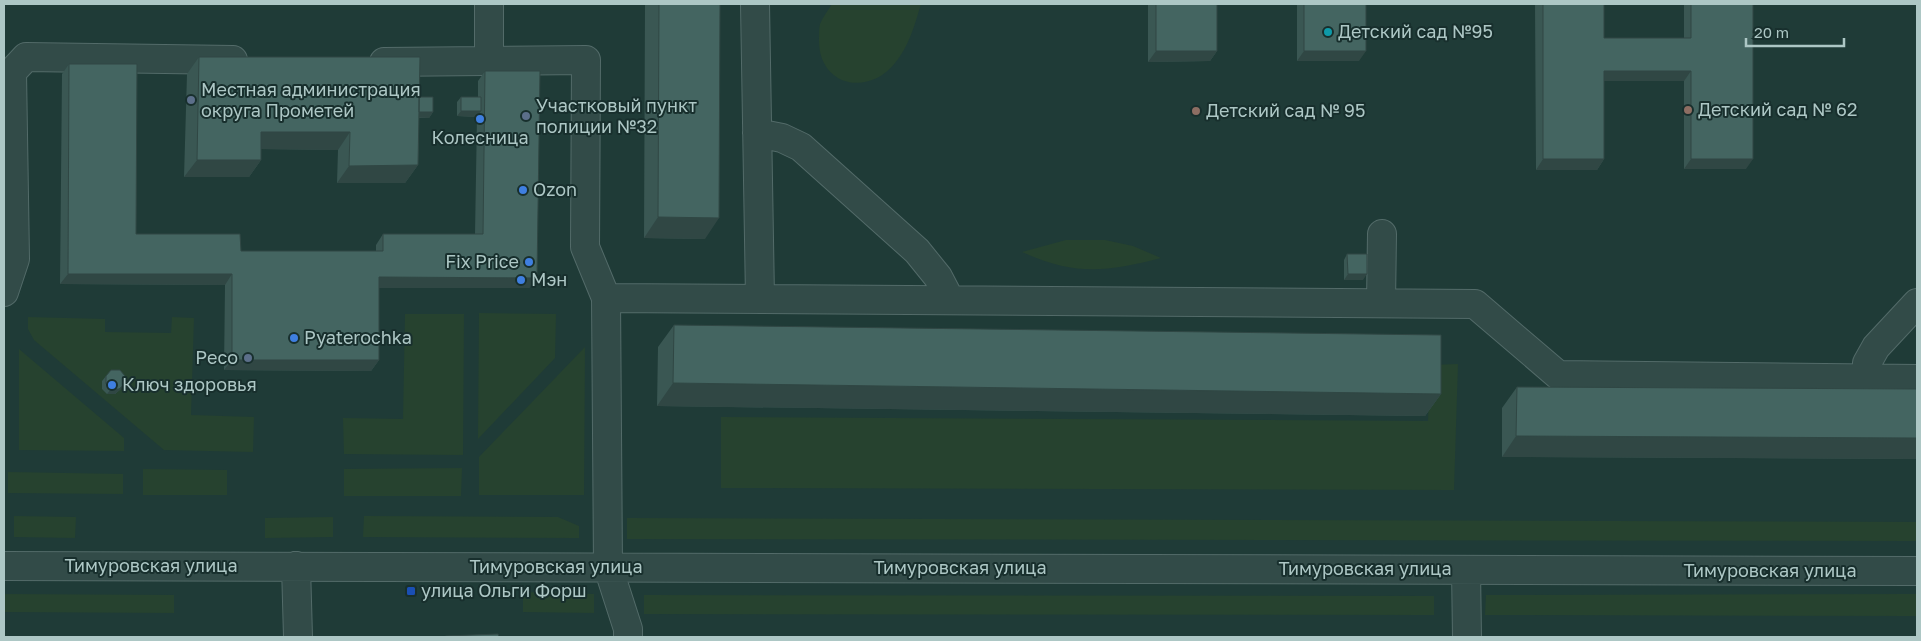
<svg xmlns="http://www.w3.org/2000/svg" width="1921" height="641" font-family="'Golos Text',sans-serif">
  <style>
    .green { fill: #26422f }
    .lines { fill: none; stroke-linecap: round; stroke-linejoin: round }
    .minor-casing { stroke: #536b69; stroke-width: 30 }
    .minor { stroke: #324b48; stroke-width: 28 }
    .wall { fill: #3a5753 }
    .shaded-wall { fill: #304744 }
    .building { fill: #446561; stroke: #304744 }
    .culture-dot { fill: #0f9aa8; stroke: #182f2d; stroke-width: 2 }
    .service-dot { fill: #5c6f8a; stroke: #182f2d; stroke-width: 2 }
    .education-dot { fill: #8d6e63; stroke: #182f2d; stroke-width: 2 }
    .shop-dot { fill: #3f7fe0; stroke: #182f2d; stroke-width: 2 }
    .transit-dot { fill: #1a4fb4; stroke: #182f2d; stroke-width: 2 }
    .labels { text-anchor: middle; stroke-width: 4; stroke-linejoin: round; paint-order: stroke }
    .poi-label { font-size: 18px; fill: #adc7c5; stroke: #182f2d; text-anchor: start }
    .street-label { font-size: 18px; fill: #adc7c5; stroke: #182f2d }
  </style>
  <rect width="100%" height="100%" fill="#1f3b37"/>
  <path class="green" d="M832,4H921C915,24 909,46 895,63C868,97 818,86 819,39C819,34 819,28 820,24C823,17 828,10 832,4Z
    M1066,240H1105L1133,246L1161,258C1106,272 1075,276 1022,252Z
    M479,313L556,314L555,358L478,439Z
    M405,314H464L463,455L344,454L343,418L403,419Z
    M28,317L105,319V332L171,333L172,317L194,318L191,415L254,417L253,452L164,450L34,340L28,329Z
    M585,347L584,495H479V457Z
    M19,349L124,438V451L19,450Z
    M1458,364L1454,490L721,488V417L1428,421L1430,365Z
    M462,468L461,496H344V469Z
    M143,469L227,470V495H143Z
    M8,472L123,474V494L8,493Z
    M14,516L76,517L75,538L14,537Z
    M364,516L558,517L579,526V538L363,537Z
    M333,517V537L265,538V518Z
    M627,518L1917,522V541L627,539Z
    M523,592L594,594V613L523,612Z
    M4,594L174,595V613L4,612Z
    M1917,594V616L1485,615L1486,595Z
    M644,595L1434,596V615L644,614Z"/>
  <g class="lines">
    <defs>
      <path id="minor" d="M755,4L760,298
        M489,61V4
        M384,62L586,60L585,247L606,298L1475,304L1558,375L1917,379
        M757,133L782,138L801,147L917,251L938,277L950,300
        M4,292L15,259L12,72L26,57L233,60
        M606,298L608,567L628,629V637
        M1381,303L1382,234
        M1866,379L1867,363L1876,347L1917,303
        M4,566L1917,571
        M296,566L298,637
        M1466,570L1467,637"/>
    </defs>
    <use href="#minor" class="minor-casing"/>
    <use href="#minor" class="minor"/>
  </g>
  <path class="wall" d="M645,4H720L705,239L644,238Z
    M1148,4H1217V51L1210,61L1148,62Z
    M1297,4H1366L1359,61H1297Z
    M1535,4H1604V38H1684V4H1753L1746,169H1684V81H1604V159L1597,170H1536Z
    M199,57L419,97L433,112L429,118H419L418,165L405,183H337L338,150L261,149V160L249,177H184L187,74Z
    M69,64L136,234L241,251H376V245L383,234H475L477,116V117L457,116V102L461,97H478V81L485,71L537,278L529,288H379V360L371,371L224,370L225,285L60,284L62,74Z
    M1347,254L1363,280H1344V260Z
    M674,325L1441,394L1425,416L657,406L658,347Z
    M106,376L121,389L115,394H107L102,389V381Z
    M1517,387L1917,389V459L1502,457V408Z"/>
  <path class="shaded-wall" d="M1156,51H1217L1210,61L1148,62Z
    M1304,51H1366L1359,61H1297Z
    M1604,71H1691L1684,81H1597Z
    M461,111H481L477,117L457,116Z
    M411,112H433L429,118L407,117Z
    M261,132H350L338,150L249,149Z
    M1543,159H1604L1597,170H1536Z
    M1691,159H1753L1746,169H1684Z
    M197,160H261L249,177H184Z
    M418,165L405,183H337L349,166Z
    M658,217L719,218L705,239L644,238Z
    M68,274H232L225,285L60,284Z
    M1348,274H1367L1363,280H1344Z
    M379,277L537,278L529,288H372Z
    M232,360H379L371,371L224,370Z
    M673,383L1441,394L1425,416L657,406Z
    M125,384L121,389L115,394H107L111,389Z
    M1516,436L1917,438V459L1502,457Z"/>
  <path class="building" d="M659,4H720L719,218L658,217Z
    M1156,4H1217V51H1156Z
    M1304,4H1366V51H1304Z
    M1543,4H1604V38H1691V4H1753V159H1691V71H1604V159H1543Z
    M199,57H420L418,165L349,166L350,132H261V160H197Z
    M69,64H137L136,234H240L241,251H383V234H483L485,71H540L537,278L379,277V360H232V274H68Z
    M419,97H433V112H419Z
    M461,97H481V111H461Z
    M1347,254H1367V274H1348Z
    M674,325L1441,335V394L673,383Z
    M111,370H120L125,376V384L119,389H111L106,384V376Z
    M1517,387L1917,389V438L1516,436Z
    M498,634L499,637H444L446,636Z"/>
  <circle class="culture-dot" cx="1328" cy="32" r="5"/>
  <g class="service-dot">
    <circle cx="191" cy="100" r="5"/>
    <circle cx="526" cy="116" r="5"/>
    <circle cx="248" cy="358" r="5"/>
  </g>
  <g class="education-dot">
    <circle cx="1688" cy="110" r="5"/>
    <circle cx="1196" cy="111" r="5"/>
  </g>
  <g class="shop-dot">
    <circle cx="480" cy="119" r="5"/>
    <circle cx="523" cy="190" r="5"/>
    <circle cx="529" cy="262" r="5"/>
    <circle cx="521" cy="280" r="5"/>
    <circle cx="294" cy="338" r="5"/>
    <circle cx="112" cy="385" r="5"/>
  </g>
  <rect class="transit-dot" x="406" y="586" width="10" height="10" rx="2.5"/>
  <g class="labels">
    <g class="poi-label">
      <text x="1338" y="38">Детский сад №95</text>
      <text x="201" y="96">Местная администрация<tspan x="201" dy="21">округа Прометей</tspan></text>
      <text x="536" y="112">Участковый пункт<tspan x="536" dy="21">полиции №32</tspan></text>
      <text x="1698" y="116">Детский сад № 62</text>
      <text x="1206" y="117">Детский сад № 95</text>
      <text x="480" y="144" text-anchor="middle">Колесница</text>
      <text x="533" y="196">Ozon</text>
      <text x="519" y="268" text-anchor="end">Fix Price</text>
      <text x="531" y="286">Мэн</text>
      <text x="304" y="344">Pyaterochka</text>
      <text x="238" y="364" text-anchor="end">Ресо</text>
      <text x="122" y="391">Ключ здоровья</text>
      <text x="421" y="597">улица Ольги Форш</text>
    </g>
    <g class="street-label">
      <text x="151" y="572">Тимуровская улица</text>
      <text x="556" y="573">Тимуровская улица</text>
      <text x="960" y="574">Тимуровская улица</text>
      <text x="1365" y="575">Тимуровская улица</text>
      <text x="1770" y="577">Тимуровская улица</text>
    </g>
  </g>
  <rect width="1921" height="641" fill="none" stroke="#adc7c5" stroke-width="10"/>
  <path d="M1746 38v8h98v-8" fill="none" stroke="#adc7c5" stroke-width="2.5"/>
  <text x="1754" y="38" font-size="15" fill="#adc7c5" stroke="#182f2d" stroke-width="4" paint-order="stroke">20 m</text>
</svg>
